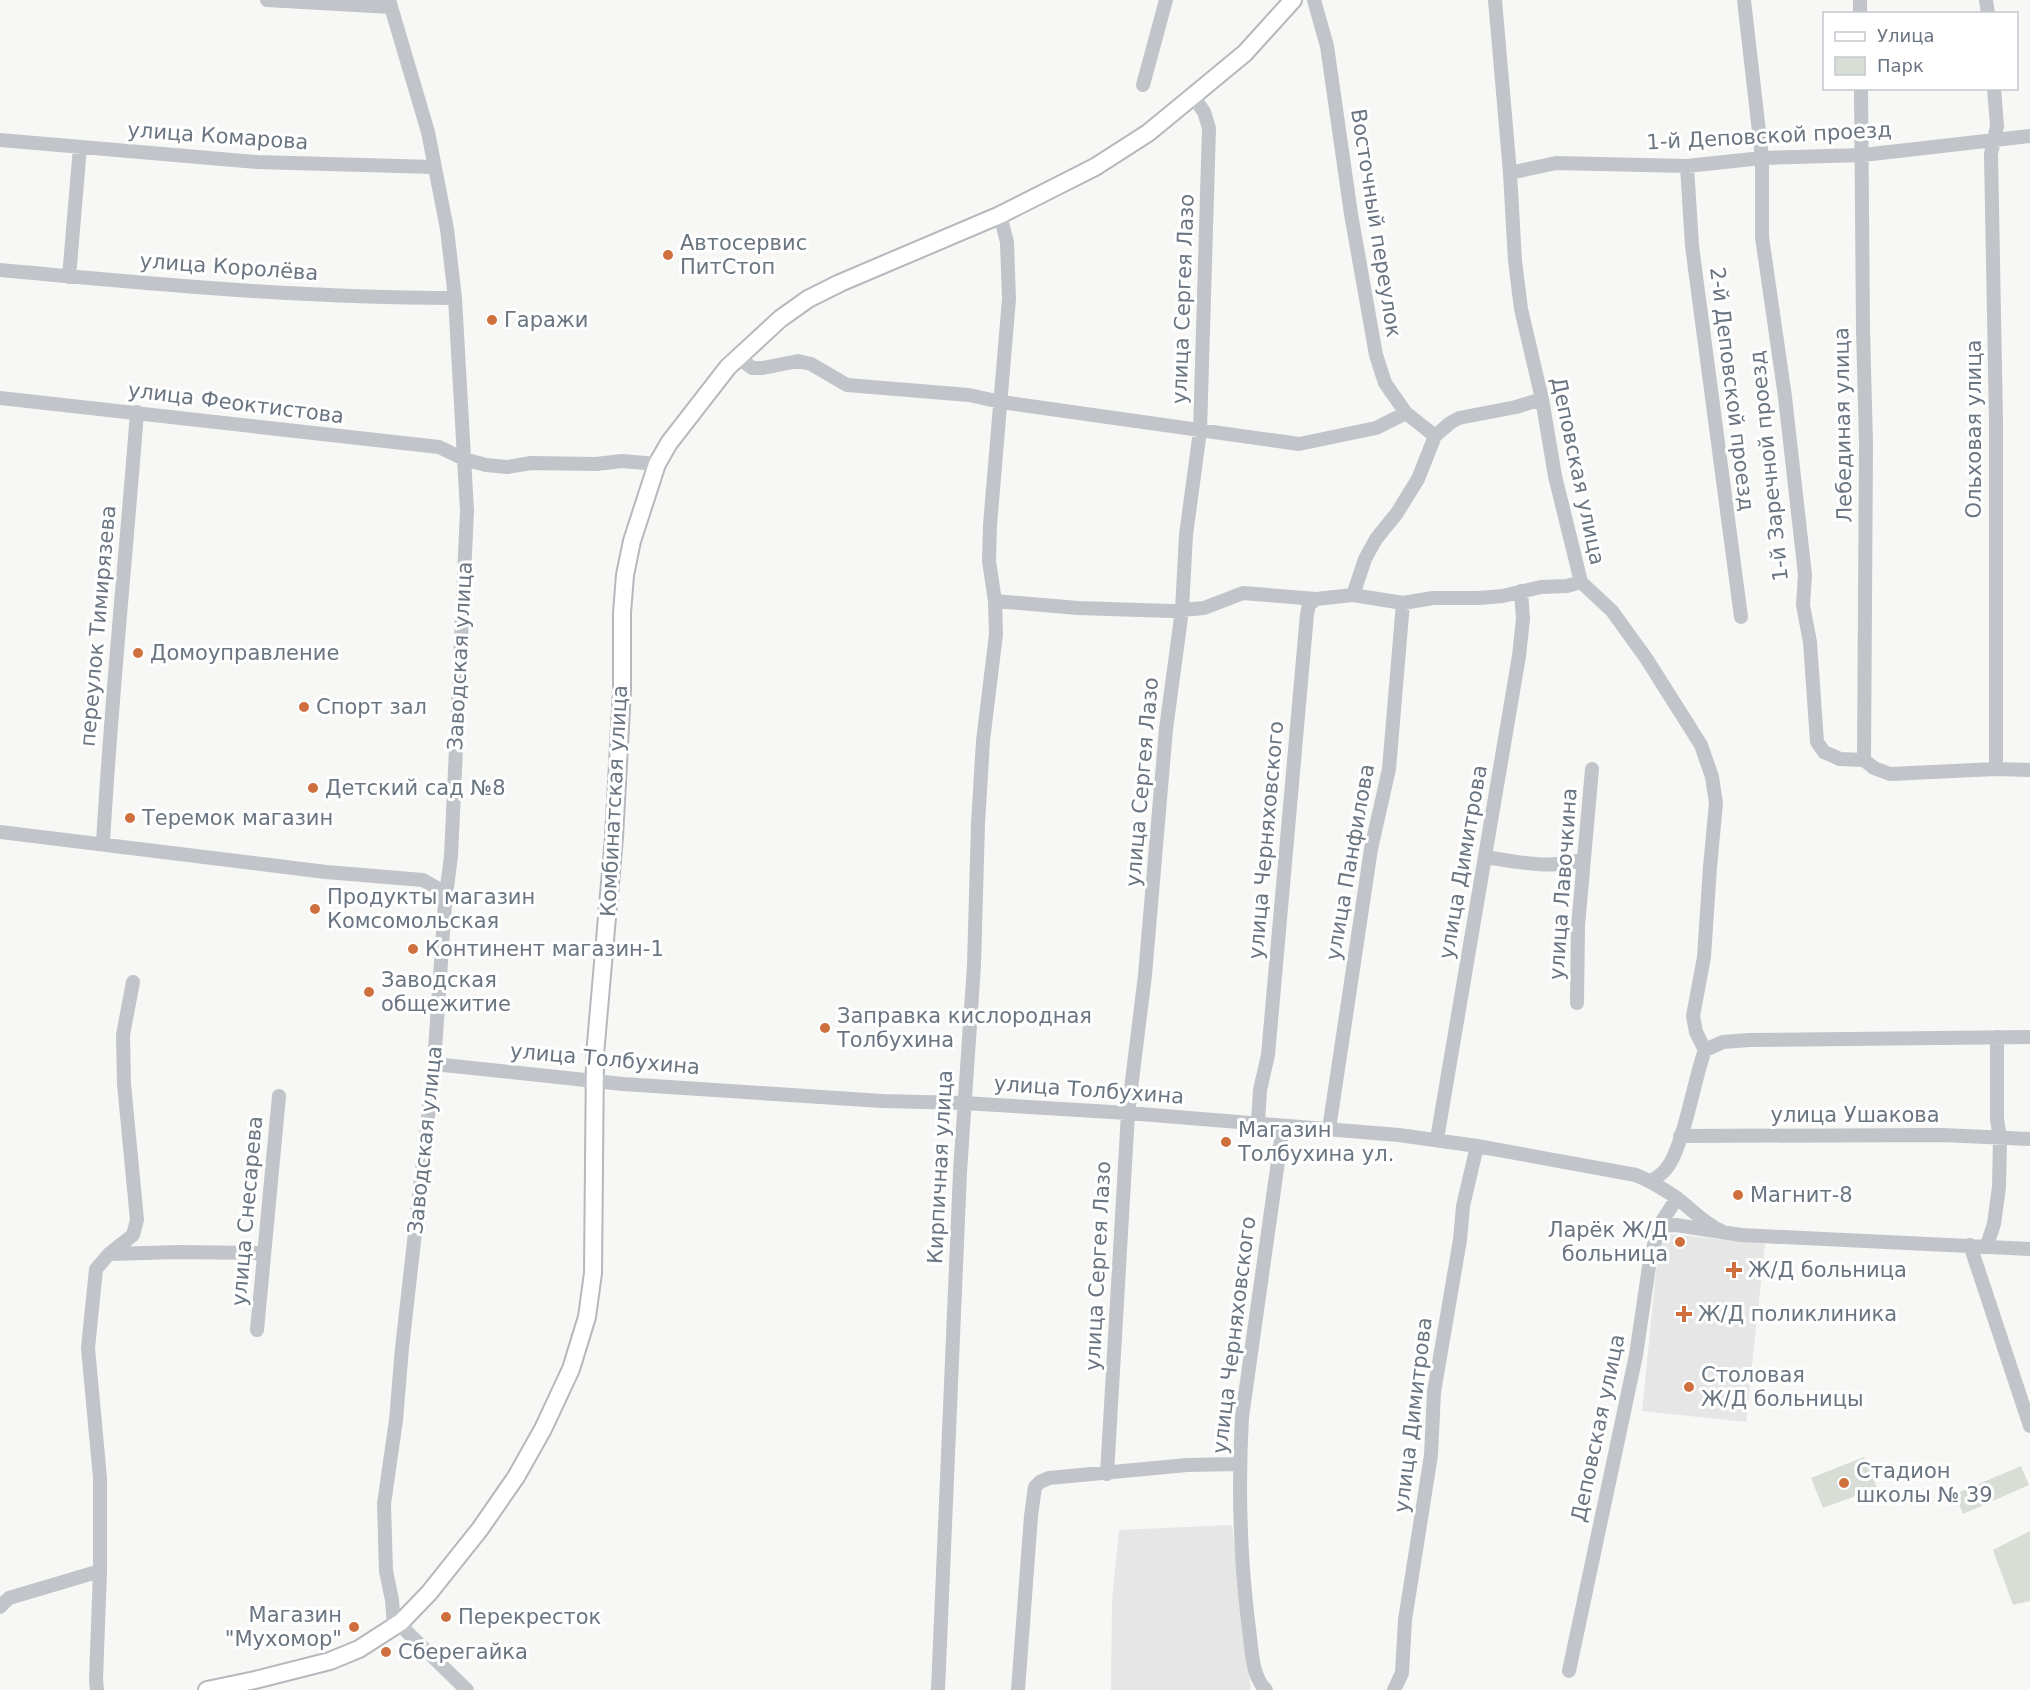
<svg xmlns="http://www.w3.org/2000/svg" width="2030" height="1690" font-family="'DejaVu Sans',sans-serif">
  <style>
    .built { fill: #e5e6e5 }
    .green { fill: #d8ddd6 }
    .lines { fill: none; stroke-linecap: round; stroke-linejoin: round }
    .major-casing { stroke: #b5b8bc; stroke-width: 20 }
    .minor { stroke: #c1c4c8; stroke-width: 14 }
    .major { stroke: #fff; stroke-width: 16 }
    .poi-dot { fill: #ce6f3d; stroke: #fff; stroke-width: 2 }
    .labels { text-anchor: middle; stroke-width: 6; stroke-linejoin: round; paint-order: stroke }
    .street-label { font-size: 21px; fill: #6a7582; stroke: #fff }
    .poi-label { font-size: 21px; fill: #6a7582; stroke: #fff; text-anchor: start }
  </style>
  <rect width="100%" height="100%" fill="#f7f7f5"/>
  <path class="built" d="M1660,1233L1765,1244L1746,1422L1642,1411Z
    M1232,1525L1251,1690H1111L1112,1600L1119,1530Z"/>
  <path class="green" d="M1864,1457L1877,1488L1823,1508L1811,1478Z
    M2021,1466L2029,1485L1963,1514L1955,1494Z
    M2030,1531V1601L2013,1605L1993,1550Z"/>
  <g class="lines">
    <defs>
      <path id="major" d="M207,1690L255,1680L330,1661L359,1649L401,1622L429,1593L480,1529L516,1477L543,1429L571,1369L587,1317L593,1273L595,1055L614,837L622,690V613L625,575L632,541L657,464L669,443L728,367L780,319L808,299L840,283L1000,215L1095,167L1148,133L1193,96L1245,53L1293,0"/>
    </defs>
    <use href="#major" class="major-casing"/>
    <path class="minor" d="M267,0L391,7
      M389,0L428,132L447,229L455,298L467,511L451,856L445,903L434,1064L402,1348L396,1420L384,1504L386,1571L392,1600L394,1626
      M1495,0L1510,173L1515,261L1521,309L1542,399L1555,476L1581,582L1612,611L1646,658L1701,745L1712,777L1716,803L1710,867L1704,957L1693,1016L1696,1032L1705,1050C1694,1079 1683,1150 1666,1169C1662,1174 1656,1178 1651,1181
      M1744,0L1762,158V237L1785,397L1805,575L1803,605L1810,642L1817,742L1824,752L1840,759L1864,760L1874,768L1890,774L1996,769L2030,770
      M1860,0V14
      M1986,0L1988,14
      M1143,85L1166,0
      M1861,88L1863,330L1866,443L1864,760
      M1994,88L1997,126L1991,154L1996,422V769
      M0,140L257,162L434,167
      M1687,166L1692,246L1741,617
      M1510,173L1556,163L1687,166L1762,158L1863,155L2030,136
      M0,270C151,284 303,298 455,298
      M69,277L80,147
      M738,357L752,368H763L798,361L811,364L847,385L969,395L1001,402L1299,444L1376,428L1406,413L1385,383L1376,355L1351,214L1327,46L1314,0
      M0,398L439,447L464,459L486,465L507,467L531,463L596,464L622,461L657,464
      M1406,413L1435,436L1450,423L1459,418L1516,407L1542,399
      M1353,595L1365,559L1376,539L1397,513L1418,479L1435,436
      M995,601L1078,608L1171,611L1204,608L1243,593L1316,599L1353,595L1403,603L1433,598H1478L1503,596L1541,587L1567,586L1581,582
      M0,832L326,872L423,880L437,888L445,903
      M103,843C111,700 126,556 137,412
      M1485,857C1519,862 1551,870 1584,859
      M1577,1003L1578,926L1592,769
      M1705,1050L1723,1042L1749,1040L2030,1037
      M434,1064L623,1084L882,1101L964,1103L1128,1113L1399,1135L1477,1146L1636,1175C1650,1181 1662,1188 1674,1196C1691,1208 1703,1223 1721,1231
      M1258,1122L1260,1090L1268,1055L1307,614L1309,605L1316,599
      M1329,1129L1371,849L1389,769L1403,603
      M1680,1136L1942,1135L2030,1139
      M1437,1139L1519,656L1523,619L1521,591
      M1659,1226L1676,1225L1741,1235L2030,1249
      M1970,1245L2030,1426
      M1987,1245L1994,1224L1999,1187L2000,1139L1997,1119V1037
      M109,1254L179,1252L263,1253
      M257,1330L279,1096
      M1107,1474L1128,1113L1145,975L1166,729L1182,610L1186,535L1200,431L1209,128L1204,112L1193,96
      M0,1607L9,1598L100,1571
      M401,1622L407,1632L467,1690
      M1569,1671L1636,1355L1650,1260L1659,1226L1677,1198
      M97,1690L96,1680L100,1571V1478L88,1348L96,1269L109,1254L133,1235L137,1220L124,1084L123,1035L133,982
      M938,1690L960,1172L974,965L978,824L983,741L996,634L995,601L989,561L990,525L1009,299L1007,242L1000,215
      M1018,1690L1031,1516L1035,1487L1040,1482L1049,1478L1187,1465L1239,1464
      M1266,1690C1251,1675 1252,1649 1249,1629C1240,1559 1238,1488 1242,1417L1283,1126
      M1394,1690L1402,1673L1405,1620L1431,1455L1434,1392L1460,1240L1463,1206L1477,1146"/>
    <use href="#major" class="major"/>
  </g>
  <g class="poi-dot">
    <circle cx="668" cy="255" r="6"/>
    <circle cx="492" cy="320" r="6"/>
    <circle cx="138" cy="653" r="6"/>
    <circle cx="304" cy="707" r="6"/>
    <circle cx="313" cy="788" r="6"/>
    <circle cx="130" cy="818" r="6"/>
    <circle cx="315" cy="909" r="6"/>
    <circle cx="413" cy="949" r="6"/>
    <circle cx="369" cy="992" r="6"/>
    <circle cx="825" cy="1028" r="6"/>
    <circle cx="1226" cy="1142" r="6"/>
    <circle cx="1738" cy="1195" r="6"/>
    <circle cx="1680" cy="1242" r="6"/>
    <path d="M1731 1261h6v6h6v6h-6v6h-6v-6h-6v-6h6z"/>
    <path d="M1681 1305h6v6h6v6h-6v6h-6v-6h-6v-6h6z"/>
    <circle cx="1689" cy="1387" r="6"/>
    <circle cx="1844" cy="1483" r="6"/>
    <circle cx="446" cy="1617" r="6"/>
    <circle cx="354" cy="1627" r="6"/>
    <circle cx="386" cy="1652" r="6"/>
  </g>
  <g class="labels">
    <g class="street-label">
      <text transform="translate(218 136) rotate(4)" y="7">улица Комарова</text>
      <text transform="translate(1769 136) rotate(-3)" y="7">1-й Деповской проезд</text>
      <text transform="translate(1376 223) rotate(81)" y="7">Восточный переулок</text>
      <text transform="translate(229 267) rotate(4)" y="7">улица Королёва</text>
      <text transform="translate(1183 299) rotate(-88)" y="7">улица Сергея Лазо</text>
      <text transform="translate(1732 389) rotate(83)" y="7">2-й Деповской проезд</text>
      <text transform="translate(236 403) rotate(7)" y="7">улица Феоктистова</text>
      <text transform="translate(1843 425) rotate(-91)" y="7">Лебединая улица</text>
      <text transform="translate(1974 429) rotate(-90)" y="7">Ольховая улица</text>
      <text transform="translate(1769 466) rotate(-96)" y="7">1-й Заречной проезд</text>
      <text transform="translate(1578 471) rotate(78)" y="7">Деповская улица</text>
      <text transform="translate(98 626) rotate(-85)" y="7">переулок Тимирязева</text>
      <text transform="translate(460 656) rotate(-87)" y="7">Заводская улица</text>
      <text transform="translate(1142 782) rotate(-85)" y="7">улица Сергея Лазо</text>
      <text transform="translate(614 801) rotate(-87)" y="7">Комбинатская улица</text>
      <text transform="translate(1266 840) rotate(-85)" y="7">улица Черняховского</text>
      <text transform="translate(1350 862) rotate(-80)" y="7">улица Панфилова</text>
      <text transform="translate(1463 862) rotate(-80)" y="7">улица Димитрова</text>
      <text transform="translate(1563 884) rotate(-86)" y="7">улица Лавочкина</text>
      <text transform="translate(605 1059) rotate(5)" y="7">улица Толбухина</text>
      <text transform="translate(1089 1090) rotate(4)" y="7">улица Толбухина</text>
      <text x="1855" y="1122">улица Ушакова</text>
      <text transform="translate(425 1140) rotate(-84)" y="7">Заводская улица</text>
      <text transform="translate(940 1167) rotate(-87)" y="7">Кирпичная улица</text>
      <text transform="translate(247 1211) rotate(-85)" y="7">улица Снесарева</text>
      <text transform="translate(1098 1266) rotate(-87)" y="7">улица Сергея Лазо</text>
      <text transform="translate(1234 1335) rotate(-83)" y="7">улица Черняховского</text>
      <text transform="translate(1413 1415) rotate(-83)" y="7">улица Димитрова</text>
      <text transform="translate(1598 1428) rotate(-78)" y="7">Деповская улица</text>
    </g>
    <g class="poi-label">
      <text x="680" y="250">Автосервис<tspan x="680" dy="24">ПитСтоп</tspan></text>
      <text x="504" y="327">Гаражи</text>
      <text x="150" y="660">Домоуправление</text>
      <text x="316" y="714">Спорт зал</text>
      <text x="325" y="795">Детский сад №8</text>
      <text x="142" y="825">Теремок магазин</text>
      <text x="327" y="904">Продукты магазин<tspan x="327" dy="24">Комсомольская</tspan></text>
      <text x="425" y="956">Континент магазин-1</text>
      <text x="381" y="987">Заводская<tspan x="381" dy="24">общежитие</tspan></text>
      <text x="837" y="1023">Заправка кислородная<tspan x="837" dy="24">Толбухина</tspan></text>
      <text x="1238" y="1137">Магазин<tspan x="1238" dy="24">Толбухина ул.</tspan></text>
      <text x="1750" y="1202">Магнит-8</text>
      <text x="1668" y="1237" text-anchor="end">Ларёк Ж/Д<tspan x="1668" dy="24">больница</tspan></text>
      <text x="1748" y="1277">Ж/Д больница</text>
      <text x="1698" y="1321">Ж/Д поликлиника</text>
      <text x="1701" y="1382">Столовая<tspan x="1701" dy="24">Ж/Д больницы</tspan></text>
      <text x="1856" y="1478">Стадион<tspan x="1856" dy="24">школы № 39</tspan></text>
      <text x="342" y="1622" text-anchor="end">Магазин<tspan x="342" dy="24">"Мухомор"</tspan></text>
      <text x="458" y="1624">Перекресток</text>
      <text x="398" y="1659">Сберегайка</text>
    </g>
  </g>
  <rect x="1823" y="12" width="195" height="78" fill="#ffffff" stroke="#c3c8cd" stroke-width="1.5"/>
  <rect x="1835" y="32" width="30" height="9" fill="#ffffff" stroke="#c3c8cd" stroke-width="1.5"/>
  <text x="1877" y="42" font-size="18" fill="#6a7582">Улица</text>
  <rect x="1835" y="57" width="30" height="18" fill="#d8ddd6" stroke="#c3c8cd" stroke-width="1.5"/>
  <text x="1877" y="72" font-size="18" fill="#6a7582">Парк</text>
</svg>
